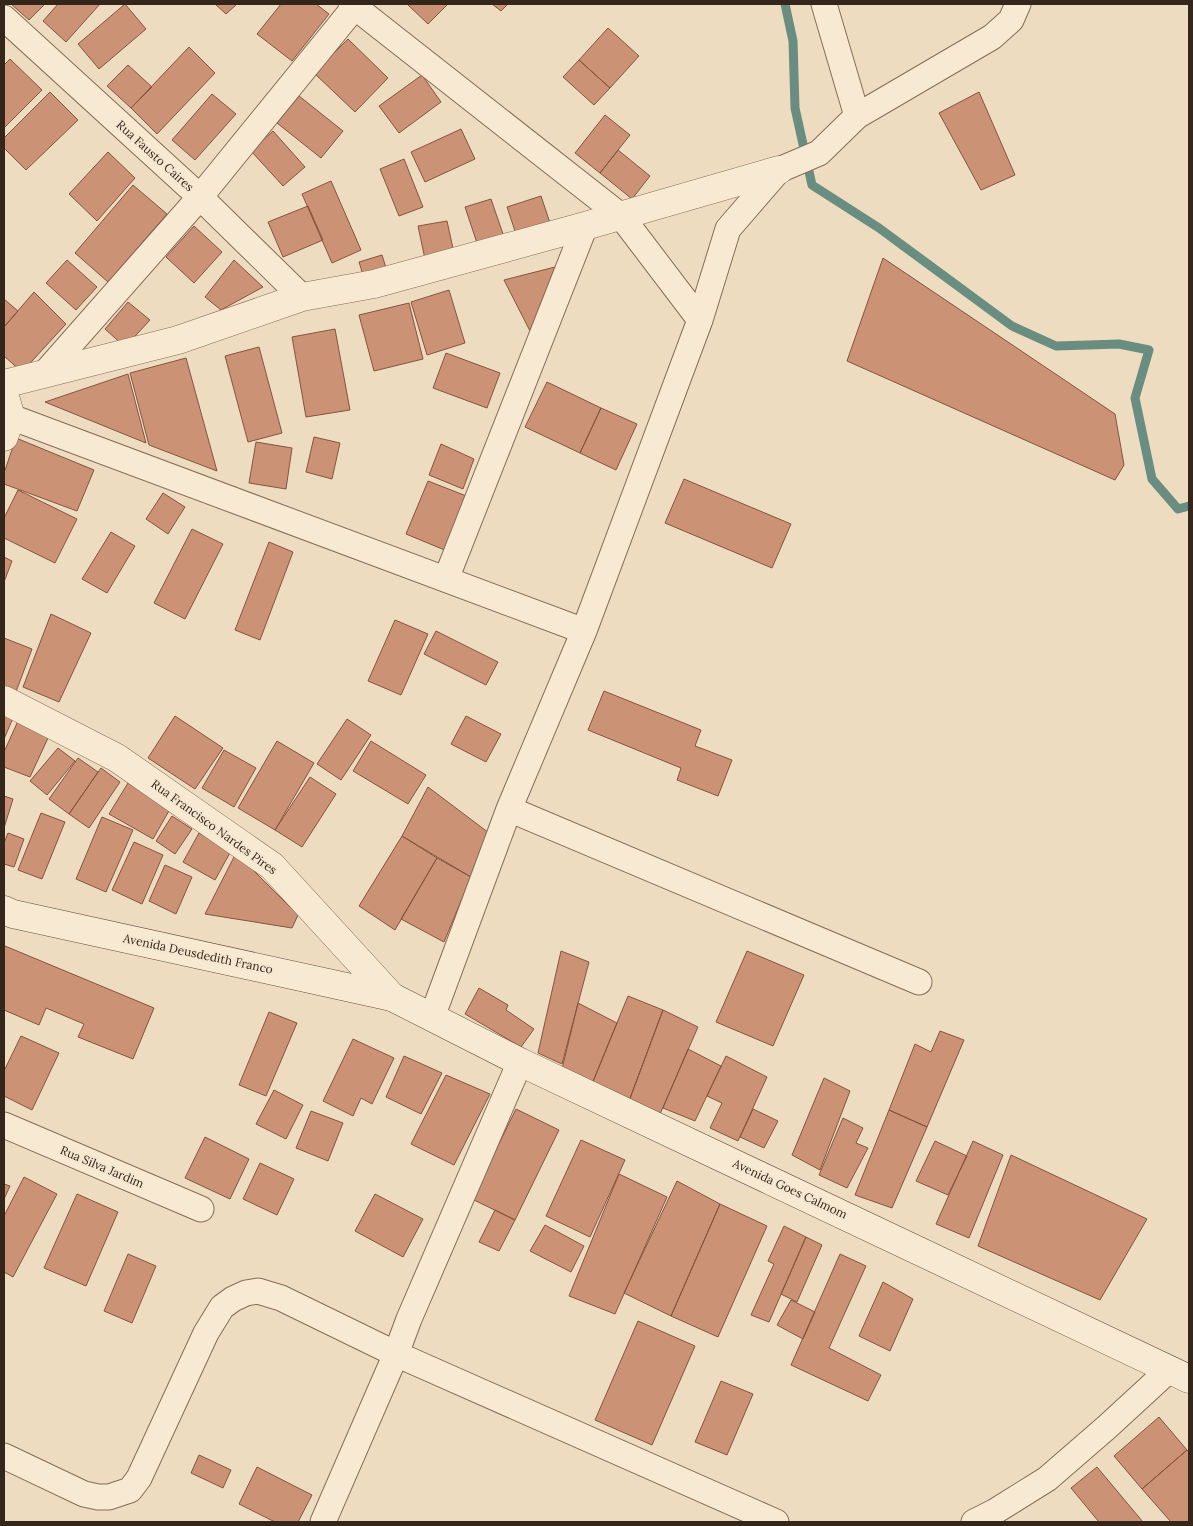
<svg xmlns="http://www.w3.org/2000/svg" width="1193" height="1526" font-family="Lora,serif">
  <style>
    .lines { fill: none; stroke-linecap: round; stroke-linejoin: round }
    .stream { stroke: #6a8d81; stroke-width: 9 }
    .building { fill: #cb9275; stroke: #85543e }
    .minor-casing { stroke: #866d58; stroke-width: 27 }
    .tertiary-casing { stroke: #866d58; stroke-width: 29 }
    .secondary-casing { stroke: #674e3b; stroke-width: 29 }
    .minor { stroke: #f8ead2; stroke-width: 25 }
    .tertiary { stroke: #f8ead2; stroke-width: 28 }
    .secondary { stroke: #f8ead2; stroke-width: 28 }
    .labels { text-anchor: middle; stroke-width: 4.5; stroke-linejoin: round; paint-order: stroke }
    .street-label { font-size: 12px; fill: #35261c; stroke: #f5e7cf }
  </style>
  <rect width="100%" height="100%" fill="#eddcbf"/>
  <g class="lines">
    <path class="stream" d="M785,4L793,41L795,108L812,185L879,228L1012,326L1056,346L1119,344L1149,350L1135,398L1152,479L1178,509L1189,506"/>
  </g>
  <path class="building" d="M11,4H45L29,20Z
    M58,4H100L66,42L43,21Z
    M125,4L146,29L99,69L78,44Z
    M215,4H237L226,14Z
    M281,4H316L329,14L292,61L257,34Z
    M407,4H448L428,24Z
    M492,4H508L501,11Z
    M608,28L639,56L610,88L579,60Z
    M348,39L388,78L355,112L314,73Z
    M189,47L215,73L157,134L131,108Z
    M10,59L42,90L4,128V65Z
    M579,60L610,88L594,105L563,77Z
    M128,65L152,87L131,108L107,86Z
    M422,75L441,102L399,133L379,106Z
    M50,92L78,120L26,170L4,148V138Z
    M979,92L1015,175L981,190L939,113Z
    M212,94L236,114L195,160L172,140Z
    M299,96L343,131L321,158L277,123Z
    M605,115L630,135L600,173L575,153Z
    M461,129L475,159L425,182L411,152Z
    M273,131L305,167L283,186L251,151Z
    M618,150L650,176L632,199L600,173Z
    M108,152L135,178L97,221L69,194Z
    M404,159L423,207L399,216L380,169Z
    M331,181L361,250L332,263L302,194Z
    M133,185L167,214L108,282L75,253Z
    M541,196L551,226L517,237L507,207Z
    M491,199L504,237L478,246L465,207Z
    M308,206L323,240L283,257L268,222Z
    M447,221L454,253L425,259L418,226Z
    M194,226L222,252L194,283L166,257Z
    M382,255L387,271L364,278L359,262Z
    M883,258L1115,414L1124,465L1115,480L847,361Z
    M67,260L97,287L76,310L46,283Z
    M234,260L263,287L221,310L205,297Z
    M555,267L530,331L504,280Z
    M449,290L465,343L427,355L411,302Z
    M34,292L66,324L22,372L4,356V327Z
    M4,299L18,311L4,327Z
    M128,302L150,320L125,347L105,329Z
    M409,303L423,359L374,371L359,315Z
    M335,329L350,410L306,417L292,337Z
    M259,347L282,433L248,442L225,356Z
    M446,353L500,373L487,408L433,388Z
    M186,358L217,471L149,445L130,373Z
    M128,374L146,443L45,402Z
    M547,382L601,408L580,453L525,427Z
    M601,408L637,424L616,470L580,453Z
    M314,437L340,443L332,479L306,472Z
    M16,438L94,470L77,511L4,484V473Z
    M256,442L292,448L286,489L249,483Z
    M441,444L474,459L463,489L429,475Z
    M684,479L791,524L772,568L665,523Z
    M428,481L469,497L447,551L406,534Z
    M18,490L77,519L55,563L4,538V518Z
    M163,493L185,507L168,534L146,519Z
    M192,529L223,544L185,619L154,603Z
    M111,532L135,546L107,593L82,579Z
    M269,542L293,552L260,640L235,630Z
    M4,557L12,561L4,582Z
    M51,614L91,633L59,702L23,687Z
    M395,620L428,634L401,695L368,681Z
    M436,631L498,662L486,685L424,654Z
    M4,638L32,649L14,697L4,692Z
    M604,691L701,730L695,746L732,760L718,796L677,780L681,768L588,730Z
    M4,714L13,718L4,739Z
    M175,716L223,748L195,789L148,758Z
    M466,716L501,734L486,762L451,744Z
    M347,719L371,735L341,780L317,764Z
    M18,721L48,738L30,777L4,767V752Z
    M277,741L314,763L275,830L238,808Z
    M371,741L426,775L408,804L353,771Z
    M58,748L75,761L47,795L30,781Z
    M224,750L256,768L234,807L202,788Z
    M78,758L98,772L69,814L49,799Z
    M101,768L120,782L89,828L69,814Z
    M310,777L336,794L302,847L275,830Z
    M128,783L170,809L153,839L109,814Z
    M428,787L493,836L471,877L402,836Z
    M4,796L13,799L4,828Z
    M41,813L65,822L42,879L18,870Z
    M172,816L192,829L175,854L156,841Z
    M102,817L133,830L106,892L76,879Z
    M8,833L24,839L14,867L4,864V843Z
    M199,833L231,851L215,880L183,862Z
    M402,836L437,858L395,930L359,906Z
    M134,842L163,855L142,904L112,890Z
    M236,853L298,915L292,928L205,914Z
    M437,858L471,877L444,942L401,919Z
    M165,865L192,877L176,914L149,901Z
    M5,946L154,1008L133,1059L78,1037L84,1024L46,1008L39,1025L4,1010V950Z
    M561,951L589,962L562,1064L538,1053Z
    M747,951L804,975L773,1046L716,1022Z
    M479,988L508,1005L506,1010L534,1029L521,1047L465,1014Z
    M628,996L663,1010L629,1101L592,1084Z
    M578,1003L617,1023L592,1084L561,1073Z
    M663,1010L698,1027L660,1114L629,1101Z
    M269,1012L297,1023L266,1096L239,1085Z
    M940,1031L964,1040L927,1127L889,1110L915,1044L931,1052Z
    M21,1036L59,1053L32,1110L4,1096V1071Z
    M353,1039L394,1058L372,1104L361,1098L353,1116L323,1101Z
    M688,1049L721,1066L695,1121L663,1108Z
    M404,1056L442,1073L421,1114L386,1097Z
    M726,1056L767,1077L738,1141L710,1128L722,1103L707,1096Z
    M446,1075L490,1094L454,1165L411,1144Z
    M824,1078L850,1091L820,1170L792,1155Z
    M274,1090L303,1105L286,1139L256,1124Z
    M516,1109L559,1130L515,1220L472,1199Z
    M753,1109L778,1121L764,1148L740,1137Z
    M889,1110L927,1127L892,1208L855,1195Z
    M311,1111L343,1123L328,1161L296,1148Z
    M843,1118L863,1128L856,1143L868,1148L847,1188L819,1175Z
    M205,1137L249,1159L230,1199L185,1178Z
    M581,1140L625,1160L590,1237L546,1216Z
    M935,1141L967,1156L948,1195L916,1181Z
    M973,1141L1003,1155L969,1238L936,1224Z
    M1011,1155L1147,1219L1100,1300L978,1246Z
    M260,1163L294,1179L277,1215L243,1199Z
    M619,1174L667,1197L615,1314L569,1296Z
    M24,1177L57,1194L13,1277L4,1272V1216Z
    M677,1181L720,1204L671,1316L624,1293Z
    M4,1184L10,1186L4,1199Z
    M77,1194L118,1212L86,1286L44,1268Z
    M375,1194L423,1219L403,1257L355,1231Z
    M720,1204L767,1226L718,1337L671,1316Z
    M495,1210L515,1220L499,1251L479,1242Z
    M545,1225L584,1246L571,1272L530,1251Z
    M784,1226L806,1237L769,1322L751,1315L774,1264L768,1261Z
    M806,1237L822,1245L797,1302L781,1294Z
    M128,1254L156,1266L132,1323L104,1311Z
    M840,1254L866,1266L829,1348L881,1375L868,1401L791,1365Z
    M883,1282L913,1299L890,1351L859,1336Z
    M791,1300L815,1312L803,1339L777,1325Z
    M638,1321L695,1346L652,1445L595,1420Z
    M721,1381L753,1394L727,1455L695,1442Z
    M1159,1417L1187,1450L1142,1489L1114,1456Z
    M1187,1450L1189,1452V1522H1171L1142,1489Z
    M199,1455L231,1470L223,1488L191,1473Z
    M257,1467L312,1495L298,1522H275L239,1504Z
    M1097,1467L1143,1522H1099L1071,1488Z"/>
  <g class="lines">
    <defs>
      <path id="minor" d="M351,4L621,216L700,320
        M824,4L857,116
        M4,18L200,197L302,297
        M45,373L200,197L357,4
        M11,417L584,631
        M446,579L585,226
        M509,809L919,982
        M432,1017L509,809L584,631L700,320L728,229L779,170L819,153L857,116L992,37L1011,20L1018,4
        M4,1125L201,1209
        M4,1456L84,1494L98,1497H109L130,1490L139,1478L206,1333L222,1307L233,1299L246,1293L258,1291L281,1298L396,1354L776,1522
        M323,1522L396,1354L409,1319L520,1062
        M974,1522L994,1512L1047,1479L1107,1427L1170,1369"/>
      <path id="tertiary" d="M4,384L178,340L302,297L374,284L585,226L779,170
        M4,394L11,417L4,437
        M4,700L117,758L272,866L392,997"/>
      <path id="secondary" d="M4,910L13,914L392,997L520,1062L1189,1379"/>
    </defs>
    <use href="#minor" class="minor-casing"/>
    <use href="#tertiary" class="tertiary-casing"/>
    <use href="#secondary" class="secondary-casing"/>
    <use href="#minor" class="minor"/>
    <use href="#tertiary" class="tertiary"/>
    <use href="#secondary" class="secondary"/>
  </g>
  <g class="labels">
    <g class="street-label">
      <text transform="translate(155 156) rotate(42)" y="4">Rua Fausto Caires</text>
      <text transform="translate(214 827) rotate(36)" y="4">Rua Francisco Nardes Pires</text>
      <text transform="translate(198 954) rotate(12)" y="4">Avenida Deusdedith Franco</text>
      <text transform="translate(102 1167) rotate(23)" y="4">Rua Silva Jardim</text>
      <text transform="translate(790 1189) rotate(25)" y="4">Avenida Goes Calmom</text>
    </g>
  </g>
  <rect width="1193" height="1526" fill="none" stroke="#35261c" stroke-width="10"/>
</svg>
